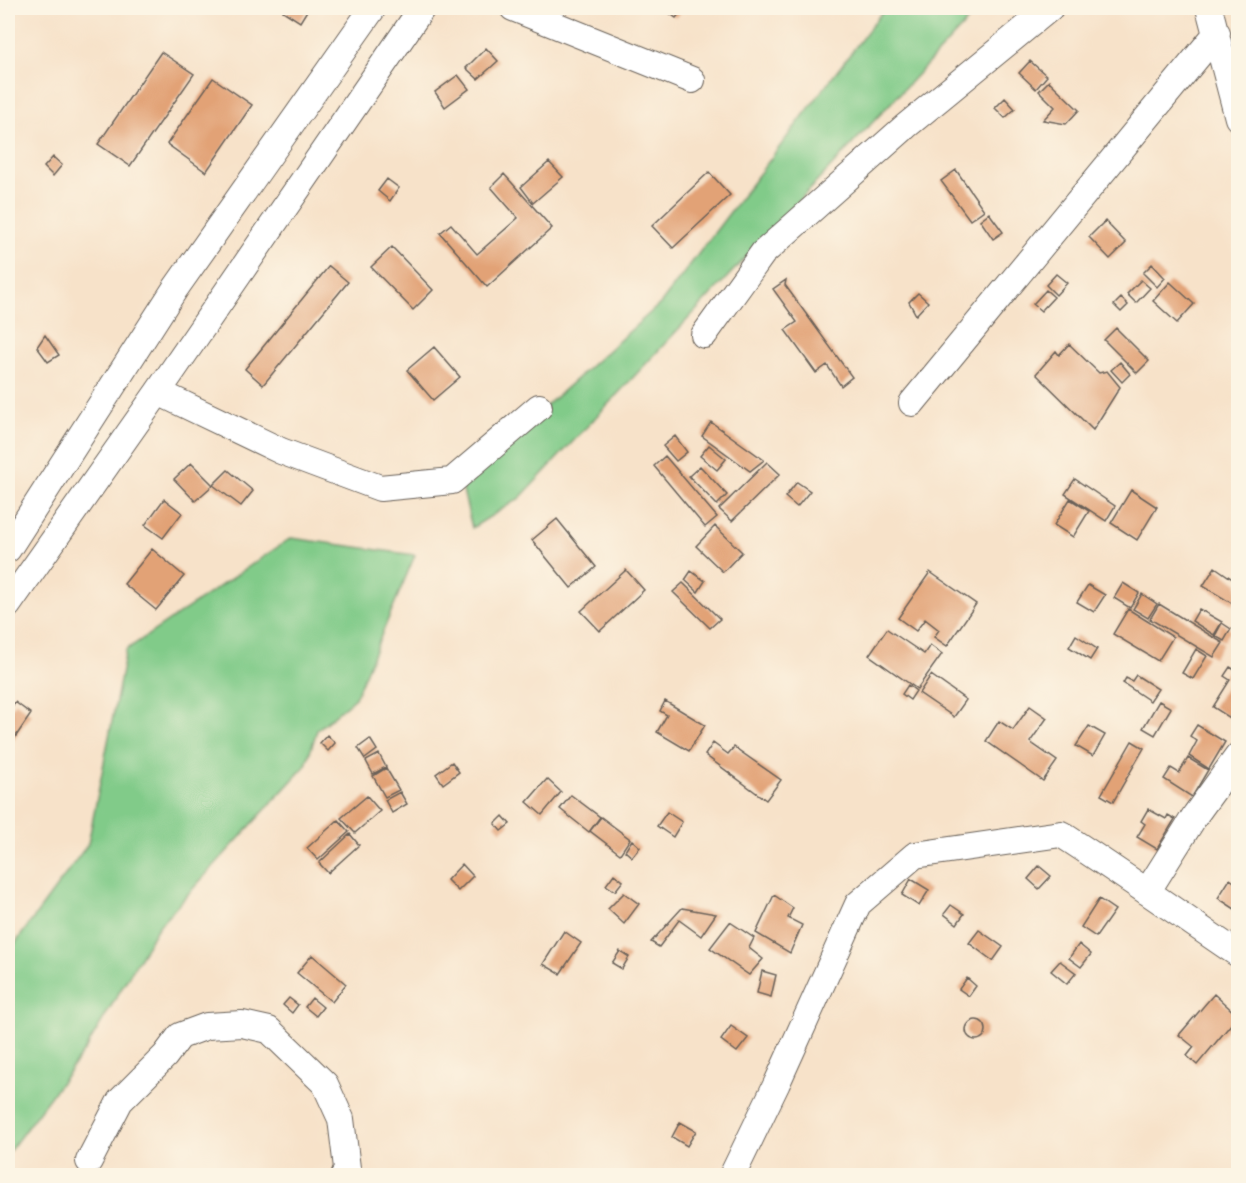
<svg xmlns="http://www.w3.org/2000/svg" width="1246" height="1183" font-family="Pangolin,sans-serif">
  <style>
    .green { fill: #81cb89; stroke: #4e7452; stroke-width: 1.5 }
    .building { fill: #e2a276 }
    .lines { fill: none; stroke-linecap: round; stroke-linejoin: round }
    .minor-casing { stroke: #696159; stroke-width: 28 }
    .minor { stroke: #fff; stroke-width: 26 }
  </style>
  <rect width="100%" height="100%" fill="#fcf5e5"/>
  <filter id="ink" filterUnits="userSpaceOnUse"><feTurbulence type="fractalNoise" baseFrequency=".0167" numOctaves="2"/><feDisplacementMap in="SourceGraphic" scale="12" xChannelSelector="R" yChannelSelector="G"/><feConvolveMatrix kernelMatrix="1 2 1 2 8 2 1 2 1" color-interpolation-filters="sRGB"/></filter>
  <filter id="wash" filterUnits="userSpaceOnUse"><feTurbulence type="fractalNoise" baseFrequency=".008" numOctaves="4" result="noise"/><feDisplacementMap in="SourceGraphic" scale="24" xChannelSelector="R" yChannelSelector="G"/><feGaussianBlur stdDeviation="1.35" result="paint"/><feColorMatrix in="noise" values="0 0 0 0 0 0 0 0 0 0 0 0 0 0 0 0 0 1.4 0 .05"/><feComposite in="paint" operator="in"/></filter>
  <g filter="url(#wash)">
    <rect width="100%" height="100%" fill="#f7e2c9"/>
    <path class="green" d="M885,8H980L520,498L472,528L461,482L661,303Z
      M291,538L415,555L355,698L317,730L306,765L158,927L85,1050L8,1153V953L88,844L126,650Z"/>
    <g id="blocks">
      <path class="building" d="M285,8H306L308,9L300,22L283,11Z
        M662,8H684L676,18Z
        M486,48L498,61L478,79L466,68Z
        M161,52L194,74L130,166L98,144Z
        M1030,61L1047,76L1036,89L1019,73Z
        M458,75L469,89L445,107L435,92Z
        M213,78L252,105L206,172L167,144Z
        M1049,81L1079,110L1066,124L1043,120L1055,107L1039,91Z
        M1005,98L1015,109L1005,118L995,108Z
        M53,157L62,165L53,176L44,167Z
        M549,162L563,177L533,203L521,187Z
        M956,170L984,210L970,220L941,181Z
        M709,172L730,195L673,248L652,226Z
        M504,174L552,228L487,287L440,233L451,224L477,254L518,218L491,187Z
        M387,179L399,188L390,201L378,191Z
        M989,213L1003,232L993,239L980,220Z
        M1105,221L1126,243L1110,259L1089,237Z
        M392,247L433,290L413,310L371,267Z
        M1152,264L1165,278L1157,287L1143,273Z
        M329,266L348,282L263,385L245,369Z
        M1056,274L1067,283L1056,295L1046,285Z
        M786,280L785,285L852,377L841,386L827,365L816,373L785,330L797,322L773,289Z
        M1141,280L1150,288L1136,303L1127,294Z
        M1170,282L1194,304L1177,323L1153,301Z
        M1046,290L1054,297L1041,311L1033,304Z
        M918,293L928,302L916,315L909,302Z
        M1121,298L1128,305L1121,312L1114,305Z
        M1116,328L1149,361L1137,373L1104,340Z
        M45,335L59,355L48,362L37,347Z
        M1069,344L1099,373L1107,371L1120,387L1093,430L1036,374L1056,351L1059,355Z
        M434,347L460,377L433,400L407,370Z
        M1120,362L1130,374L1122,382L1111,370Z
        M711,422L764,460L750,471L702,436Z
        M675,436L687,452L676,461L663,446Z
        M709,445L726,459L717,470L700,456Z
        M665,456L717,517L705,527L654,466Z
        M767,462L780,474L732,521L719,509Z
        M191,463L213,485L195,501L174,479Z
        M700,466L727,495L717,505L689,476Z
        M228,470L253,491L241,506L213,485Z
        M1075,479L1115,506L1106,521L1065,494Z
        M797,482L810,491L797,507L785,497Z
        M1131,490L1157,507L1137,540L1111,523Z
        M164,499L182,513L163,538L145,525Z
        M1070,499L1089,511L1073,537L1054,525Z
        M557,519L596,567L571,588L532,540Z
        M715,526L742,552L723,572L696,546Z
        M152,549L184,576L156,610L124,584Z
        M1215,567L1238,583V596L1233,604L1203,586Z
        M626,570L644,590L600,631L581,611Z
        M691,571L705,581L698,592L685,580Z
        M930,572L976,604L947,646L934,637L939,630L925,619L916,631L898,618Z
        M683,583L720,619L710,628L673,592Z
        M1123,583L1139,593L1130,608L1114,598Z
        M1088,585L1105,595L1094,612L1077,602Z
        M1142,594L1157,604L1148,618L1133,609Z
        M1159,604L1223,643L1214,657L1150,619Z
        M1128,609L1173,637L1158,661L1113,634Z
        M1199,609L1222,622L1214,635L1192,621Z
        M1222,623L1231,629L1224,641L1215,636Z
        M887,629L924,654L930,645L942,654L917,689L869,655Z
        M1076,635L1097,649L1090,660L1069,647Z
        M1196,649L1207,656L1193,679L1182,673Z
        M1230,667L1238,672V723L1213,707L1230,680L1224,676Z
        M931,675L966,700L954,717L919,693Z
        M1136,675L1158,689L1150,701L1123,683L1126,678L1132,681Z
        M908,685L916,691L910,700L902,694Z
        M665,701L705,725L689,751L657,732L667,715L660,711Z
        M1159,701L1171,708L1155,735L1143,728Z
        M15,702L31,714L8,748V713Z
        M1030,706L1047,718L1030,742L1057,761L1043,781L986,741L999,721L1013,730Z
        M1197,725L1225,742L1209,769L1189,756L1197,741L1190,736Z
        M1089,726L1105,735L1093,756L1076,746Z
        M327,735L335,743L328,751L320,743Z
        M370,739L377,750L365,759L358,748Z
        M1132,741L1144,748L1113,802L1101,795Z
        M713,743L728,754L734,747L781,780L766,800L705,755Z
        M379,754L386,767L373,774L366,761Z
        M1188,758L1208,770L1192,797L1164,779L1171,768L1179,773Z
        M452,762L459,772L443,784L436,774Z
        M386,768L399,790L385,797L373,776Z
        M547,779L561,792L542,815L527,802Z
        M400,792L407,804L392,813L385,800Z
        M571,795L600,817L589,832L560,809Z
        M367,796L380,811L355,833L341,818Z
        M1148,809L1166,819L1168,815L1175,819L1157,849L1137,837L1145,824L1141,821Z
        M667,812L682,822L673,837L657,826Z
        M503,816L510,824L501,831L495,824Z
        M601,817L630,839L620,854L590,831Z
        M338,820L349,832L318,860L307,848Z
        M350,834L359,845L328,873L319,863Z
        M632,840L640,847L632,857L625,851Z
        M462,864L473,876L458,891L447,880Z
        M1039,866L1051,876L1039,889L1028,879Z
        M614,874L623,881L615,891L606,885Z
        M911,879L929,890L919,906L902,895Z
        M1230,879L1238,885V911L1218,898Z
        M624,893L639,904L624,924L608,909Z
        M774,895L793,908L788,918L802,925L790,953L756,933Z
        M1099,899L1115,910L1096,937L1081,927Z
        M951,905L964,914L957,924L944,914Z
        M682,908L716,914L701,936L679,920L659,947L651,942Z
        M730,922L754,938L749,948L763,959L749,975L710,948Z
        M979,930L1003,947L993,961L969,943Z
        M564,931L581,943L560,974L543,964Z
        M1079,944L1091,954L1081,967L1069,958Z
        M620,951L629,957L622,969L612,963Z
        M312,955L346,984L332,1002L297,973Z
        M1060,961L1076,973L1067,984L1051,971Z
        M762,971L776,975L771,997L757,993Z
        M967,978L976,986L969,996L959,989Z
        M1214,994L1238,1016L1197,1065L1187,1056L1194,1047L1179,1035Z
        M289,998L298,1005L292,1013L283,1005Z
        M312,998L323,1007L316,1016L305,1007Z
        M966 1030a10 10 0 1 1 20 0a10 10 0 1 1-20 0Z
        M731,1026L748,1038L737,1052L721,1040Z
        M680,1122L696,1131L687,1146L672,1137Z"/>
    </g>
  </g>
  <g filter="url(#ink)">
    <use href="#blocks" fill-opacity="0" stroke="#696159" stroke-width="1.5"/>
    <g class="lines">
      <defs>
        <path id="minor" d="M513,8L692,80
          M1209,8L1238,118
          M704,335L763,253L906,126L1050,8
          M158,392L281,451L380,488L452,481L539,407
          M912,403L1217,33
          M8,549L175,289L373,8
          M8,605L158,392L422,8
          M1147,892L1196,814L1238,756
          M89,1161L120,1101L165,1056L180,1036L207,1026L242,1024L269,1030L325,1084L341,1119L347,1168L344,1176
          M732,1176L777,1083L858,904L915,855L1061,834C1121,873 1179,914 1238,954"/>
      </defs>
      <use href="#minor" class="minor-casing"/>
      <use href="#minor" class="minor"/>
    </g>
  </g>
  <rect width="1246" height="1183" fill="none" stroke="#fcf5e5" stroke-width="30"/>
</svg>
